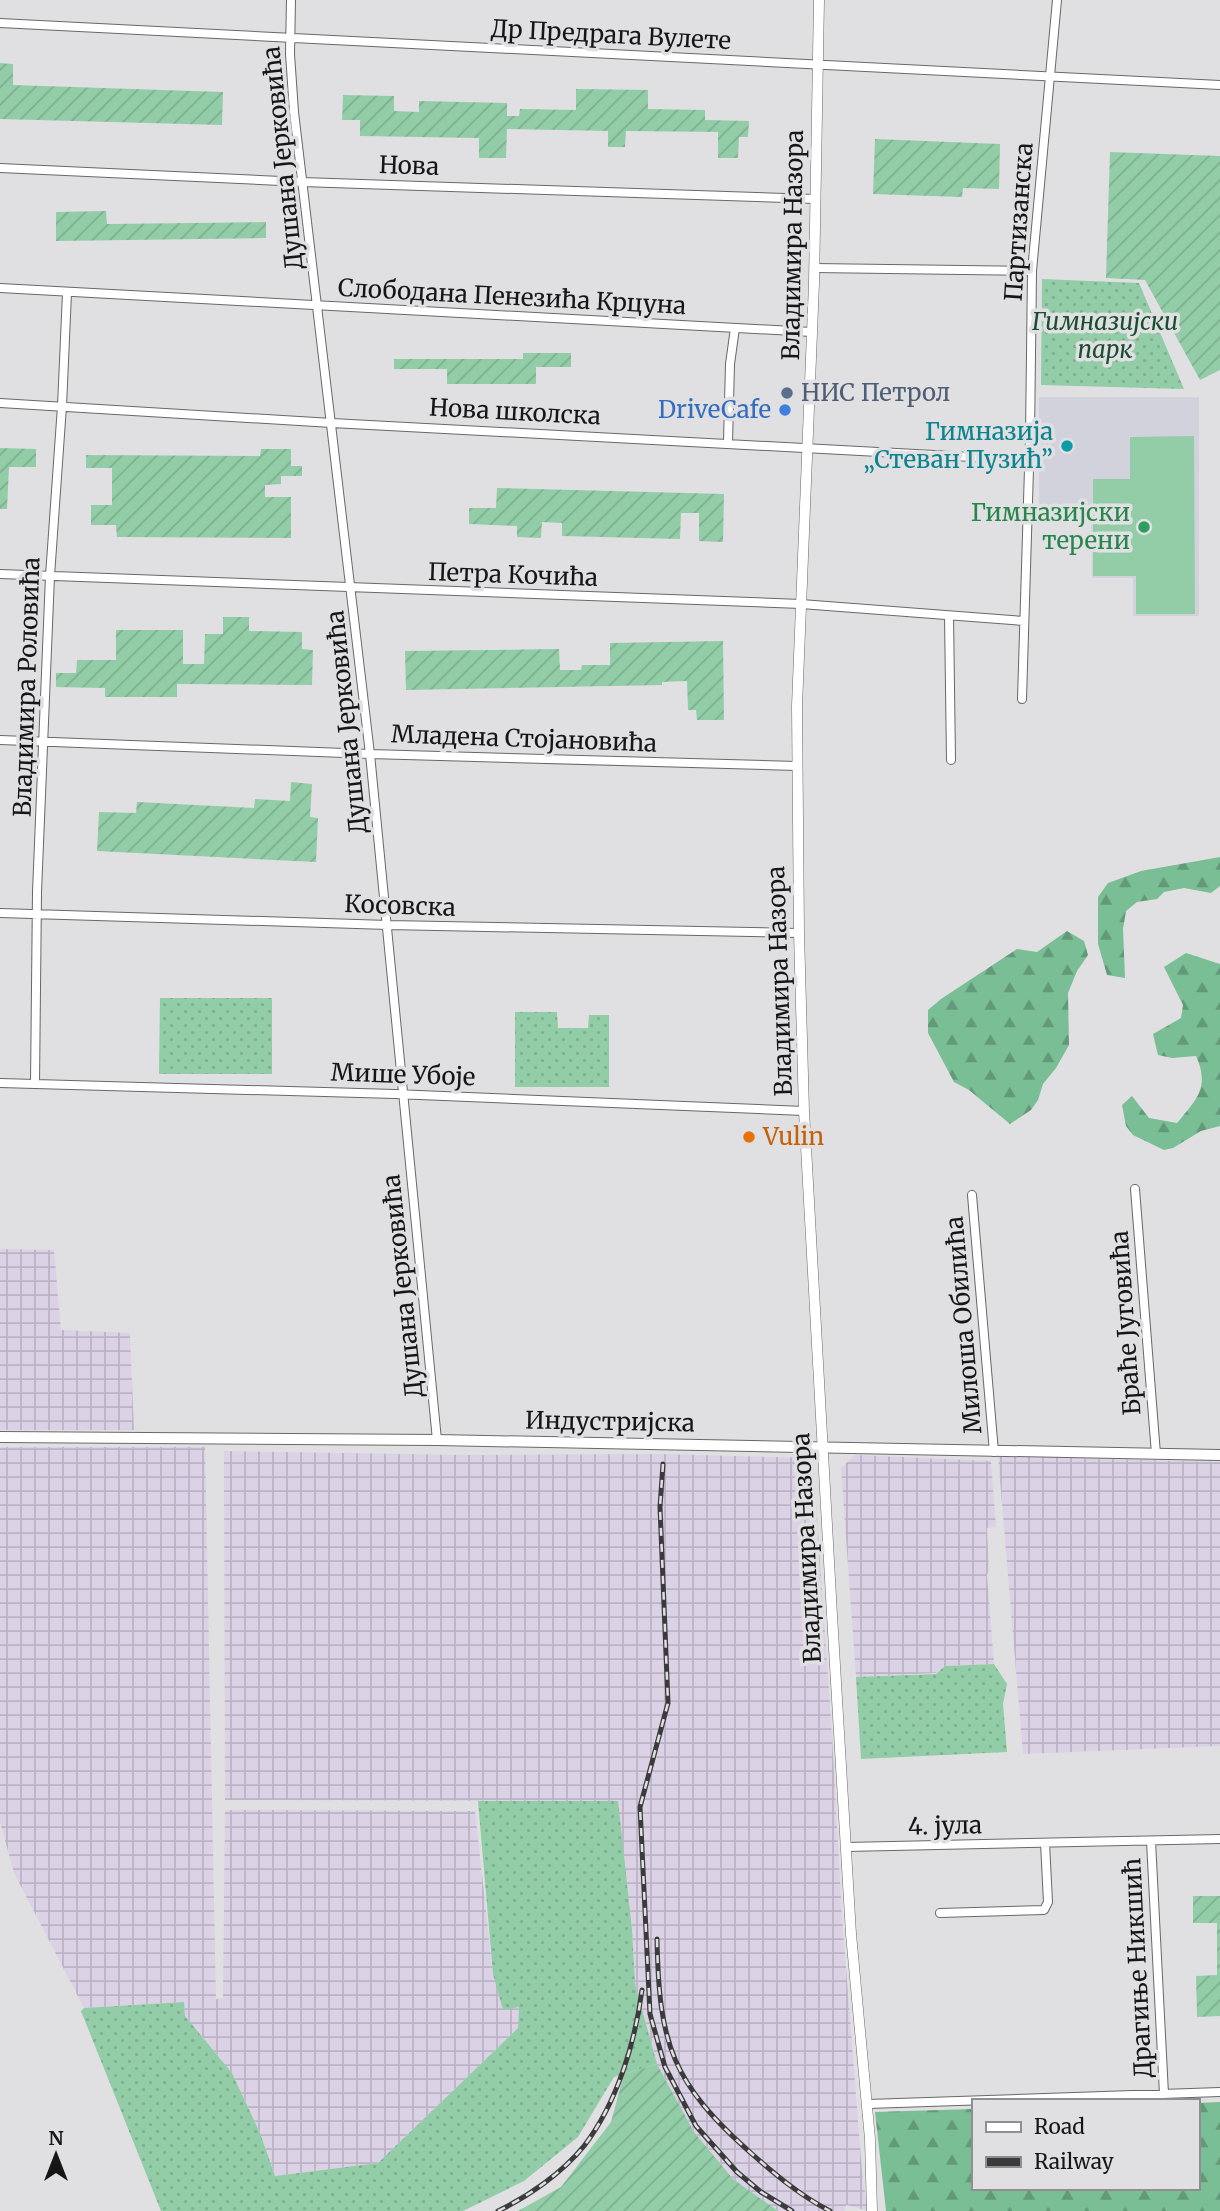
<svg xmlns="http://www.w3.org/2000/svg" width="1220" height="2211" font-family="Merriweather,serif">
  <style>
    .industrial { fill: url(#industrial-grid) }
    .built { fill: #d2d2dc }
    .grass { fill: url(#grass-dots) }
    .forest { fill: url(#forest-firs) }
    .garden { fill: url(#garden-furrows) }
    .pitch { fill: #92cda8 }
    .lines { fill: none; stroke-linecap: round; stroke-linejoin: round }
    .minor-casing { stroke: #686869; stroke-width: 10 }
    .tertiary-casing { stroke: #686869; stroke-width: 11 }
    .secondary-casing { stroke: #686869; stroke-width: 12 }
    .minor { stroke: #fff; stroke-width: 8 }
    .tertiary { stroke: #fff; stroke-width: 10 }
    .secondary { stroke: #fff; stroke-width: 10 }
    .rail-casing { stroke: #3b3b3c; stroke-width: 5 }
    .rail { stroke: #e0e0e2; stroke-width: 2.5; stroke-dasharray: 8; stroke-linecap: butt }
    .service-dot { fill: #5c6f8a; stroke: #e0e0e2; stroke-width: 2.5 }
    .shop-dot { fill: #3f7fe0; stroke: #e0e0e2; stroke-width: 2.5 }
    .culture-dot { fill: #0f9aa8; stroke: #e0e0e2; stroke-width: 2.5 }
    .leisure-dot { fill: #2e9e5b; stroke: #e0e0e2; stroke-width: 2.5 }
    .food-dot { fill: #e8710a; stroke: #e0e0e2; stroke-width: 2.5 }
    .labels { text-anchor: middle; stroke-width: 7; stroke-linejoin: round; paint-order: stroke }
    .street-label { font-size: 24px; fill: #161617; stroke: #e0e0e2 }
    .park-label { font-size: 24px; font-style: italic; fill: #1a4d32; stroke: #e0e0e2 }
    .service-label { font-size: 24px; fill: #4e5e75; stroke: #e0e0e2; text-anchor: start }
    .shop-label { font-size: 24px; fill: #366cbe; stroke: #e0e0e2; text-anchor: end }
    .culture-label { font-size: 24px; fill: #0d838f; stroke: #e0e0e2; text-anchor: end }
    .leisure-label { font-size: 24px; fill: #27864d; stroke: #e0e0e2; text-anchor: end }
    .food-label { font-size: 24px; fill: #c56008; stroke: #e0e0e2; text-anchor: start }
  </style>
  <defs>
    <pattern id="industrial-grid" width="8" height="8" patternUnits="userSpaceOnUse" patternTransform="scale(1.75)"><rect width="8" height="8" fill="#dbd2e6"/><path d="M0 4h8M4 0v8" fill="none" stroke="#bbb4c5"/></pattern>
    <pattern id="grass-dots" width="8" height="8" patternUnits="userSpaceOnUse" patternTransform="scale(1.75)"><rect width="8" height="8" fill="#92cda8"/><path d="M2 2h.1M6 6h.1" fill="none" stroke="#7daf90" stroke-width="1.8" stroke-linecap="round"/></pattern>
    <pattern id="forest-firs" width="22" height="20" patternUnits="userSpaceOnUse" patternTransform="scale(1.75)"><rect width="22" height="20" fill="#79be94"/><path d="M5 1l3.5 6h-7zM16 11l3.5 6h-7z" fill="#629978"/></pattern>
    <pattern id="garden-furrows" width="10" height="10" patternUnits="userSpaceOnUse" patternTransform="scale(1.75)"><rect width="10" height="10" fill="#92cda8"/><path d="M-1 1l2-2M0 10L10 0M9 11l2-2" fill="none" stroke="#7daf90"/></pattern>
  </defs>
  <rect width="100%" height="100%" fill="#e0e0e2"/>
  <path class="industrial" d="M0,1249L54,1250L61,1330L130,1333L134,1430H0Z
    M0,1447H205L216,1999L223,1998L225,1810L475,1811L493,1974L519,2006L518,2028L378,2163L275,2176L260,2133L232,2073L185,2016L184,2002L84,2008L14,1873L0,1822Z
    M224,1451L465,1455L662,1454L813,1458L832,1735L842,1917L863,2183L869,2211L846,2205L845,2211H778L733,2179L694,2132L657,2064L635,1984L632,1929L617,1801L225,1800Z
    M855,1455L991,1461L996,1527L987,1528L989,1570L987,1575L994,1664L945,1666L936,1673L856,1677L841,1468Z
    M998,1456L1220,1462V1746L1023,1754Z"/>
  <path class="built" d="M1039,397H1199V616H1133V578H1092L1091,523H1039Z"/>
  <path class="grass" d="M1042,279L1139,283L1184,389L1041,385Z
    M160,998H272V1074H159Z
    M515,1012H557L558,1028H588L589,1015H609V1087H515Z
    M994,1664L1007,1684L1003,1704L1007,1752L861,1759L856,1677L936,1674L945,1666Z
    M478,1801H618L632,1929L635,1984L657,2064L614,2077L578,2137L524,2181L463,2211H161L81,2011L84,2008L184,2002L185,2016L232,2073L260,2133L275,2176L378,2163L518,2028L519,2007L503,2010L493,1974Z"/>
  <path class="forest" d="M1220,857V886L1211,893L1184,888L1164,892L1157,899L1137,902L1126,911L1123,929L1125,978L1107,975L1098,944V897L1108,883L1141,871Z
    M1067,931L1084,941L1088,955L1077,971L1068,993L1069,1045L1056,1068L1043,1084L1038,1100L1031,1110L1010,1124L969,1090L954,1082L928,1033V1010L941,999L1017,949L1037,952Z
    M1186,953L1220,964V1126L1201,1131L1173,1148L1164,1150L1133,1135L1126,1126L1122,1105L1132,1096L1149,1118L1177,1123C1197,1099 1210,1087 1196,1056L1172,1058L1158,1055L1153,1034L1181,1018L1183,1005L1164,967Z
    M1220,2102V2211H886L875,2112L973,2109V2188H1197V2103Z"/>
  <path class="garden" d="M0,63L13,64V85L223,92L222,125L0,119Z
    M576,89L648,90V109L705,110V120L749,121L748,137H739L738,158H718V132L626,131L625,147H608V131L507,129L506,158H479V138L360,136V120H342L343,95L394,96V111L419,112V101L507,103V116H519L520,109L576,110Z
    M875,139L1000,144L999,189L963,188L962,197L873,194Z
    M1110,152L1220,156V370L1200,380L1145,280L1106,278Z
    M106,211L107,224L266,222V238L56,241V212Z
    M523,353H571V367H536V384H447V369H394V359H523Z
    M0,448L36,449V467H9L7,509H0Z
    M261,449H291V466H302V476H281V484L265,485V497H291V538L117,537L116,525H91V505H112V468H86V455L260,456Z
    M497,488L724,494L723,542L699,541V513H681L680,539L562,536V523L542,522L541,538L517,537V526L469,524V508H496Z
    M223,617H249V631L302,632V649L313,650L312,685L177,684V697H105V688L56,687V673H76L77,660H116V630H183V664H204L205,634H223Z
    M723,641L724,720H697L696,710H688L687,681L662,682V685L406,690L405,651L559,649L560,670H581L582,665H610V643Z
    M291,782L312,784L310,817L318,818L316,862L97,851L99,812L136,813L137,802L254,808L255,799L290,801Z
    M1193,1896H1220V2016L1197,2017L1196,1976L1217,1975V1923H1193Z
    M657,2064L694,2132L733,2179L778,2211H518L561,2187L611,2122L624,2074Z"/>
  <path class="pitch" d="M1194,436L1195,614H1136V576H1093V479H1130V437Z"/>
  <g class="lines">
    <defs>
      <path id="minor" d="M291,0L290,54L294,112L370,754L437,1440
        M0,23L1220,85
        M0,168L302,182L816,199
        M814,268L1032,271
        M0,288L812,332
        M0,403L332,423L1029,460
        M728,442L730,364L735,328
        M0,574L801,604L1024,621
        M949,616L951,760
        M1022,699L1030,436L1032,271L1057,0
        M0,740L370,754L796,766
        M0,913L388,925L799,933
        M0,1083L395,1094L804,1111
        M35,1084L37,892L50,576L62,406L67,293
        M1135,1189L1156,1454
        M972,1195L994,1452
        M1151,1841L1164,2094
        M846,1847L1220,1839
        M940,1913L1044,1910L1048,1902L1045,1843
        M868,2104L1220,2092"/>
      <path id="tertiary" d="M819,0L814,283L797,706L799,933L804,1111L832,1615L851,1934L870,2139L872,2211"/>
      <path id="secondary" d="M0,1437L437,1440L1220,1455"/>
    </defs>
    <use href="#minor" class="minor-casing"/>
    <use href="#tertiary" class="tertiary-casing"/>
    <use href="#secondary" class="secondary-casing"/>
    <use href="#minor" class="minor"/>
    <use href="#tertiary" class="tertiary"/>
    <use href="#secondary" class="secondary"/>
    <defs>
      <path id="rail" d="M663,1464L660,1507L668,1703L640,1807L650,2014L665,2067L696,2126L737,2172L761,2192L792,2211
        M657,1939C659,2045 672,2083 752,2154C777,2176 801,2196 830,2211
        M498,2211C529,2196 562,2173 584,2146C617,2103 635,2043 642,1990"/>
    </defs>
    <use href="#rail" class="rail-casing"/>
    <use href="#rail" class="rail"/>
  </g>
  <circle class="service-dot" cx="787" cy="393" r="7"/>
  <circle class="shop-dot" cx="785" cy="410" r="7"/>
  <circle class="culture-dot" cx="1067" cy="446" r="7"/>
  <circle class="leisure-dot" cx="1144" cy="527" r="7"/>
  <circle class="food-dot" cx="749" cy="1137" r="7"/>
  <g class="labels">
    <g class="street-label">
      <text transform="translate(611 35) rotate(3)" y="8">Др Предрага Вулете</text>
      <text transform="translate(283 158) rotate(-96)" y="8">Душана Јерковића</text>
      <text transform="translate(409 166) rotate(2)" y="8">Нова</text>
      <text transform="translate(1019 222) rotate(-86)" y="8">Партизанска</text>
      <text transform="translate(793 245) rotate(-89)" y="8">Владимира Назора</text>
      <text transform="translate(512 297) rotate(3)" y="8">Слободана Пенезића Крцуна</text>
      <text transform="translate(515 412) rotate(3)" y="8">Нова школска</text>
      <text transform="translate(513 575) rotate(2)" y="8">Петра Кочића</text>
      <text transform="translate(27 687) rotate(-88)" y="8">Владимира Роловића</text>
      <text transform="translate(347 722) rotate(-96)" y="8">Душана Јерковића</text>
      <text transform="translate(524 739) rotate(2)" y="8">Младена Стојановића</text>
      <text transform="translate(400 906) rotate(2)" y="8">Косовска</text>
      <text transform="translate(780 981) rotate(-92)" y="8">Владимира Назора</text>
      <text transform="translate(403 1075) rotate(2)" y="8">Мише Убоје</text>
      <text transform="translate(403 1286) rotate(-96)" y="8">Душана Јерковића</text>
      <text transform="translate(1126 1323) rotate(-94)" y="8">Браће Југовића</text>
      <text transform="translate(964 1325) rotate(-95)" y="8">Милоша Обилића</text>
      <text transform="translate(610 1422) rotate(1)" y="8">Индустријска</text>
      <text transform="translate(807 1548) rotate(-93)" y="8">Владимира Назора</text>
      <text transform="translate(945 1826) rotate(-1)" y="8">4. јула</text>
      <text transform="translate(1138 1968) rotate(-93)" y="8">Драгиње Никшић</text>
    </g>
    <g class="park-label">
      <text x="1105" y="330">Гимназијски<tspan x="1105" dy="28">парк</tspan></text>
    </g>
    <g class="service-label">
      <text x="801" y="401">НИС Петрол</text>
    </g>
    <g class="shop-label">
      <text x="771" y="418">DriveCafe</text>
    </g>
    <g class="culture-label">
      <text x="1053" y="440">Гимназија<tspan x="1053" dy="28">„Стеван Пузић”</tspan></text>
    </g>
    <g class="leisure-label">
      <text x="1130" y="521">Гимназијски<tspan x="1130" dy="28">терени</tspan></text>
    </g>
    <g class="food-label">
      <text x="763" y="1145">Vulin</text>
    </g>
  </g>
  <rect x="972" y="2099" width="228" height="91" fill="#e0e0e2" stroke="#8f8f91" stroke-width="2"/>
  <rect x="986" y="2122" width="35" height="10" fill="#ffffff" stroke="#8f8f91" stroke-width="2"/>
  <text x="1034" y="2134" font-size="21" fill="#161617">Road</text>
  <rect x="986" y="2157" width="35" height="10" fill="#3b3b3c" stroke="#8f8f91" stroke-width="2"/>
  <text x="1034" y="2169" font-size="21" fill="#161617">Railway</text>
  <g transform="translate(56 2155)" stroke="#e0e0e2" stroke-width="5" paint-order="stroke">
  <path d="M0-5L12 26L0 18L-12 26Z" fill="#161617"/>
  <text y="-10" font-size="19" font-weight="bold" text-anchor="middle" fill="#161617">N</text>
  </g>
</svg>
